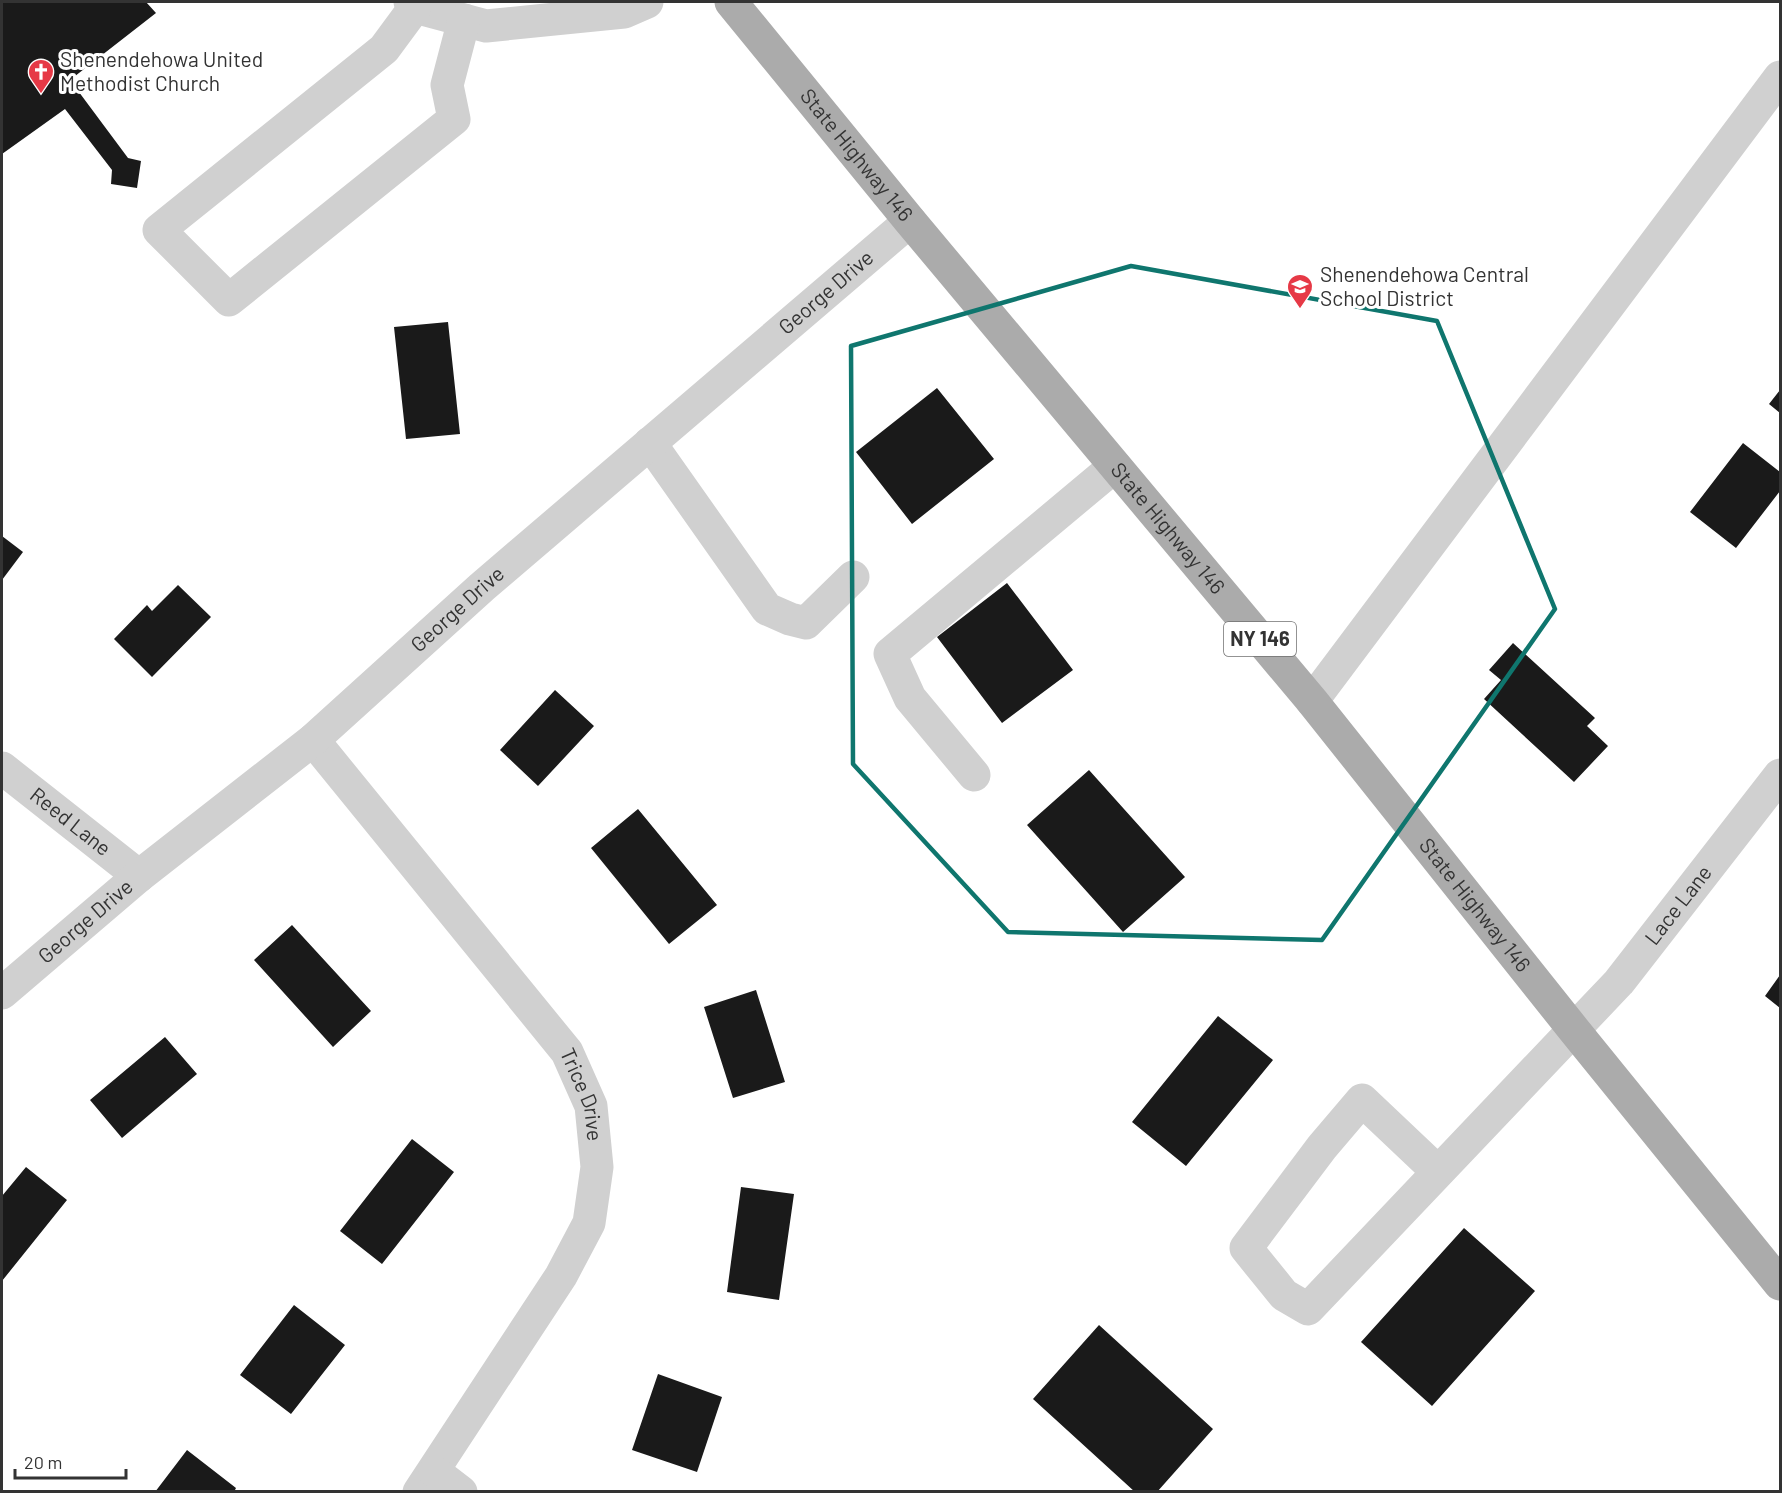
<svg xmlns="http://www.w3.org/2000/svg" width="1782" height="1493" font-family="Barlow,sans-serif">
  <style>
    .building { fill: #1a1a1a }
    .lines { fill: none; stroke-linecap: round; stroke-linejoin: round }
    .minor { stroke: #d0d0d0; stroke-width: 33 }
    .major { stroke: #ababab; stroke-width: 33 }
    .marked { fill: none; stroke: #0f766e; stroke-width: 4.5; stroke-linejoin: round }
    .labels { text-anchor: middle; stroke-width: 6; stroke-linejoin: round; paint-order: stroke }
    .shield { fill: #fff; stroke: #707070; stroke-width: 1.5 }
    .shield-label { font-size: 20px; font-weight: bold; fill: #333 }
    .poi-label { font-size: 21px; fill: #333; stroke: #fff; text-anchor: start }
    .street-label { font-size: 21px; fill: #333; stroke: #fff }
  </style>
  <rect width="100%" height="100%" fill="#fff"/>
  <path class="building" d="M2,2H146L156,13L70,80L128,158L141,161L137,188L111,184L112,170L65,109L2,154Z
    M448,322L460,434L406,439L394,327Z
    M937,388L994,459L912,524L856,452Z
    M1780,390V413L1769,404Z
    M1743,443L1780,472V491L1736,548L1690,512Z
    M2,536L23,552L2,580Z
    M1007,583L1073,670L1002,723L937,637Z
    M178,585L211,617L152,677L114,639L147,605L152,611Z
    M1513,643L1595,718L1587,726L1608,746L1574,782L1484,699L1501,680L1489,670Z
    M555,690L594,726L538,786L500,750Z
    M1089,770L1185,877L1123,932L1027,825Z
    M638,809L717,905L669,944L591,848Z
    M292,925L371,1011L333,1047L254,960Z
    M1780,975V1008L1765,996Z
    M756,990L785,1082L733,1098L704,1007Z
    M1218,1016L1273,1060L1186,1166L1132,1122Z
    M165,1037L197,1074L122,1138L90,1100Z
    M412,1139L454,1172L382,1264L340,1231Z
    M26,1167L67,1200L2,1281V1196Z
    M741,1187L794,1194L779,1300L727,1292Z
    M1464,1228L1535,1291L1432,1406L1361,1342Z
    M294,1305L345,1345L291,1414L240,1375Z
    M1099,1325L1213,1429L1157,1492H1135L1033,1399Z
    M658,1374L722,1397L697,1472L632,1450Z
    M187,1450L236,1488L234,1492H155Z"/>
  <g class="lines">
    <g class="minor">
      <path d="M410,2L415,7L486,26L624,12L647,2"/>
      <path d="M415,7L384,49L159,230L229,300L454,119L447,85L464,20"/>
      <path d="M650,443L767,609L790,619L806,623L853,577"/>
      <path d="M1312,701L1780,77"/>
      <path id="s1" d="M313,740L567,1052L591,1106L597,1167L589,1223L561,1276L419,1492"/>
      <path id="s2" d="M2,768L139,876"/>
      <path d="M974,775L910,698L890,654L1115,466"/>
      <path id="s3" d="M2,993L139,876L313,740L482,587L910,221"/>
      <path id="s4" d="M1437,1171L1362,1100L1322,1147L1246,1248L1284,1295L1308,1309L1619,982L1780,775"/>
      <path d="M435,1472L461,1492"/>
    </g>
    <path class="major" id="s5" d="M731,2L910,221L1312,701L1574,1030L1780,1284"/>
  </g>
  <path class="marked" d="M1131,266L1437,321L1555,609L1322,940L1008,932L853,764L851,346Z"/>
  <defs>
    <symbol id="church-pin" viewBox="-11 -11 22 30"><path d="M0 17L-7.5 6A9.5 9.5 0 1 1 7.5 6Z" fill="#e63946" stroke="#fff"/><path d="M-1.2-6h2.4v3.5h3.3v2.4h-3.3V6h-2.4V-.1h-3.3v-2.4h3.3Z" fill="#fff"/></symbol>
    <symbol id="school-pin" viewBox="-11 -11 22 30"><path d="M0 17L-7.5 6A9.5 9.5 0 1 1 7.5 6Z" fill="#e63946" stroke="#fff"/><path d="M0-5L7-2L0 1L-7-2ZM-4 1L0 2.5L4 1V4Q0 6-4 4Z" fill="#fff"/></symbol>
  </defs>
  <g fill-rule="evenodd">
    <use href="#church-pin" x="26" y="57" width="30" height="40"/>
    <use href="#school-pin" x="1285" y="272" width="30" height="40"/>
  </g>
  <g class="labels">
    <rect class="shield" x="1224" y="622" width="72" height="34" rx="4.5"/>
    <g class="shield-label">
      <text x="1260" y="646">NY 146</text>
    </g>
    <g class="poi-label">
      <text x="60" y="67">Shenendehowa United<tspan x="60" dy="24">Methodist Church</tspan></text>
      <text x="1320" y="282">Shenendehowa Central<tspan x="1320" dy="24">School District</tspan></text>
    </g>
    <g class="street-label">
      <text dy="7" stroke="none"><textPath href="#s5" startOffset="198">State Highway 146</textPath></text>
      <text dy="7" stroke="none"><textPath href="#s3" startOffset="1082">George Drive</textPath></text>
      <text dy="7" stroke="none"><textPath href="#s5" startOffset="684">State Highway 146</textPath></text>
      <text dy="7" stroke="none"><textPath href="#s3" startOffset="596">George Drive</textPath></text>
      <text dy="7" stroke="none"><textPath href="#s2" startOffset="87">Reed Lane</textPath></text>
      <text dy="7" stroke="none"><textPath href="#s4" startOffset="928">Lace Lane</textPath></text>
      <text dy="7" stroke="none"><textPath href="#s5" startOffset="1170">State Highway 146</textPath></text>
      <text dy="7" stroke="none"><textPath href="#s3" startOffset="110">George Drive</textPath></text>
      <text dy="7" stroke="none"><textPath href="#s1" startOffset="448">Trice Drive</textPath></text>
    </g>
  </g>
  <rect width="1782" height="1493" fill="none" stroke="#333333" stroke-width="6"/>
  <path d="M15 1469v9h111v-9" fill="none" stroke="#333333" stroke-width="3"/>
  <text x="24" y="1469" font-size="18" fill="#333333" stroke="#ffffff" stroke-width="4.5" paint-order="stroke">20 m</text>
</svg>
